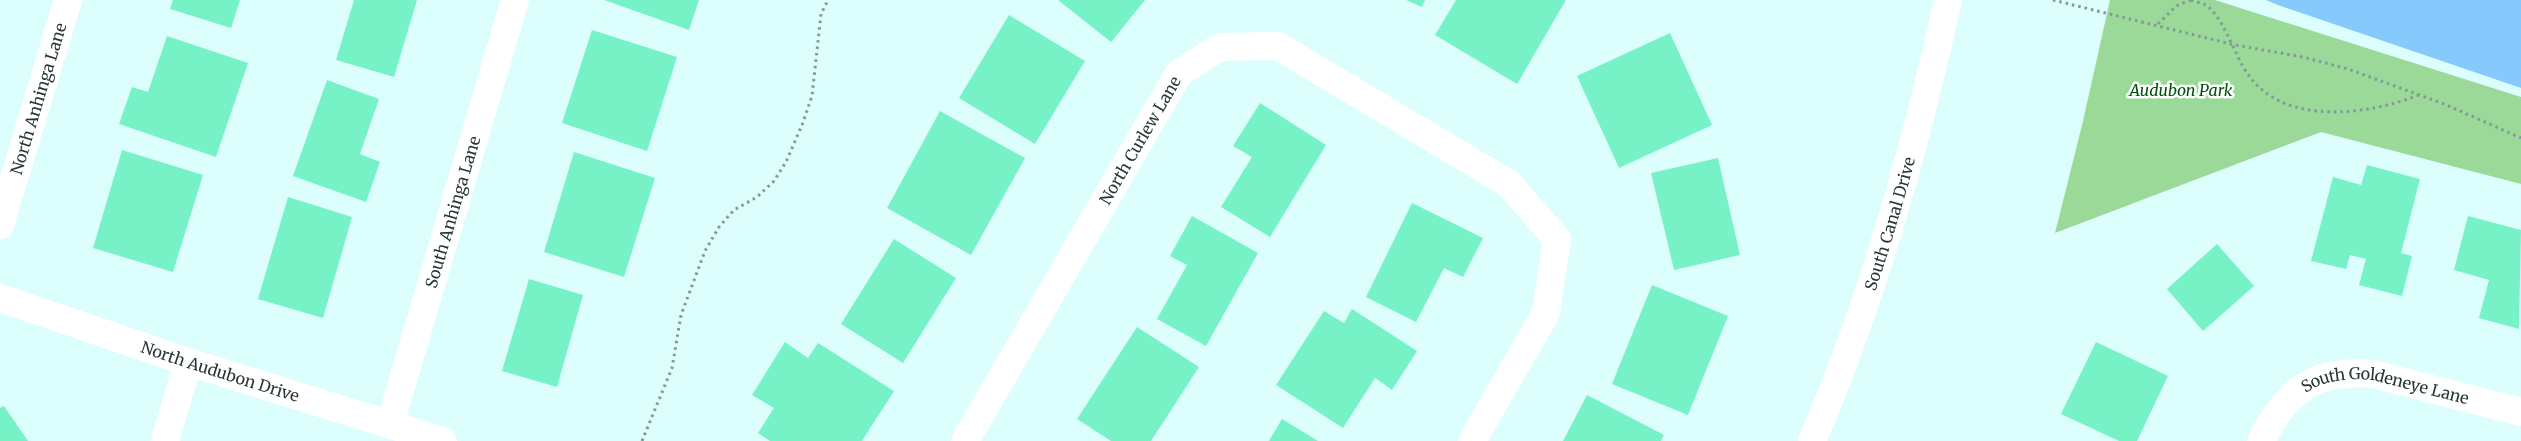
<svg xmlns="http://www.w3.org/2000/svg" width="2521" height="441" font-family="Merriweather,serif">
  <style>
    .green { fill: #9bd998 }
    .water { fill: #85c9fd }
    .building { fill: #77f2c7 }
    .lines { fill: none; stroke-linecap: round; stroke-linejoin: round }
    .path { stroke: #829998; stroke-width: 3; stroke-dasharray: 2.5 4; stroke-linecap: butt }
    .street { stroke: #fff; stroke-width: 28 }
    .secondary { stroke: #fff; stroke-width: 28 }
    .labels { text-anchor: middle; stroke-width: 5; stroke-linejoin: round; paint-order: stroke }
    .park-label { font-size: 16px; font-style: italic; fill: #005208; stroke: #fff }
    .street-label { font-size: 16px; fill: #293635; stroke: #fff }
  </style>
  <rect width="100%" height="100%" fill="#dcfefc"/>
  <path class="green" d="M2110,0H2215L2521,97V184L2321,132L2055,233L2083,121Z"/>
  <path class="water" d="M2266,0H2521V88L2278,5Z"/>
  <path class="building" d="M173,0H240L231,28L170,9Z
    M354,0H417L394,77L336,60Z
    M604,0H699L689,30Z
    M1058,0H1145L1111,42Z
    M1406,0H1425L1422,7Z
    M1456,0H1566L1517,84L1435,35Z
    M1009,15L1085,61L1035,144L959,98Z
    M592,30L677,57L647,151L562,123Z
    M1670,33L1712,125L1619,168L1577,76Z
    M167,36L248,63L216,157L119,124L132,87L148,92Z
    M327,80L379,99L360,154L380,162L366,202L293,176Z
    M1260,103L1326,145L1270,237L1221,207L1252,157L1233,146Z
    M940,111L1025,158L971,255L887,208Z
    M122,150L203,175L173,272L93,248Z
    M574,152L655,178L624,277L544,252Z
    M1718,158L1740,255L1674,270L1651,173Z
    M2367,165L2420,179L2401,253L2412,256L2402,296L2359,285L2366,259L2350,255L2346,269L2311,261L2333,177L2361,185Z
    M288,197L352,217L323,318L258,299Z
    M1412,203L1483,238L1463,277L1444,268L1416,322L1366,297Z
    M1192,216L1258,253L1206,346L1157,319L1187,265L1170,256Z
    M2468,216L2521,230L2519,329L2479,318L2489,280L2454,270Z
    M894,239L956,278L903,363L841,324Z
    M2217,244L2254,286L2203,331L2167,289Z
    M529,279L583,295L557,387L502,371Z
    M1652,285L1728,316L1688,415L1612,384Z
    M1352,309L1417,351L1392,390L1375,378L1343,428L1276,385L1324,311L1344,323Z
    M1137,327L1199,367L1151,441H1111L1077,419Z
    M785,342L808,358L818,343L894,391L862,441H770L758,433L774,408L752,395Z
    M2096,342L2168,376L2137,441H2119L2061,414Z
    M1587,395L1664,435L1661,441H1563Z
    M4,406L28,441H0V408Z
    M1282,419L1318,441H1269Z"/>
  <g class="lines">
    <path class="path" d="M2053,0L2235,45L2303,57L2348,69L2444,104L2521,138
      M2191,0C2196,2 2202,3 2206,5C2224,18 2234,54 2247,73C2283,127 2368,115 2419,95
      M2158,24L2176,6L2191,0
      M642,441L672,368L681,315L705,251L719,227L734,210L757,197L774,181L786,162L802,125L812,96L821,14L828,0"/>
    <g class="street">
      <path id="s1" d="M0,225L68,0"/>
      <path id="s2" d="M0,298L188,362L443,441"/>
      <path id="s3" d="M390,424L515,0"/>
      <path d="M165,441L188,362"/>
      <path id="s4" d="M965,441L1179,73L1220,47L1278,46L1509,184L1557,239L1546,313L1472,441"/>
      <path id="s5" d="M2261,441C2287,390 2314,369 2373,374L2521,412"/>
    </g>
    <path class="secondary" id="s6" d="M1812,441C1873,300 1915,150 1948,0"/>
  </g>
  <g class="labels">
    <g class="park-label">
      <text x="2181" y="96">Audubon Park</text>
    </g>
    <g class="street-label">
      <text dy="6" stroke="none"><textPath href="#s1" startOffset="132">North Anhinga Lane</textPath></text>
      <text dy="6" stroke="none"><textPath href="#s4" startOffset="348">North Curlew Lane</textPath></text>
      <text dy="6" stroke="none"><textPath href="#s3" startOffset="221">South Anhinga Lane</textPath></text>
      <text dy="6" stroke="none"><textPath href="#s6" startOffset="231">South Canal Drive</textPath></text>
      <text dy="6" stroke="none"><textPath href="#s2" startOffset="232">North Audubon Drive</textPath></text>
      <text dy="6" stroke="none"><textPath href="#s5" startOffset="154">South Goldeneye Lane</textPath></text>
    </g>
  </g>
</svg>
